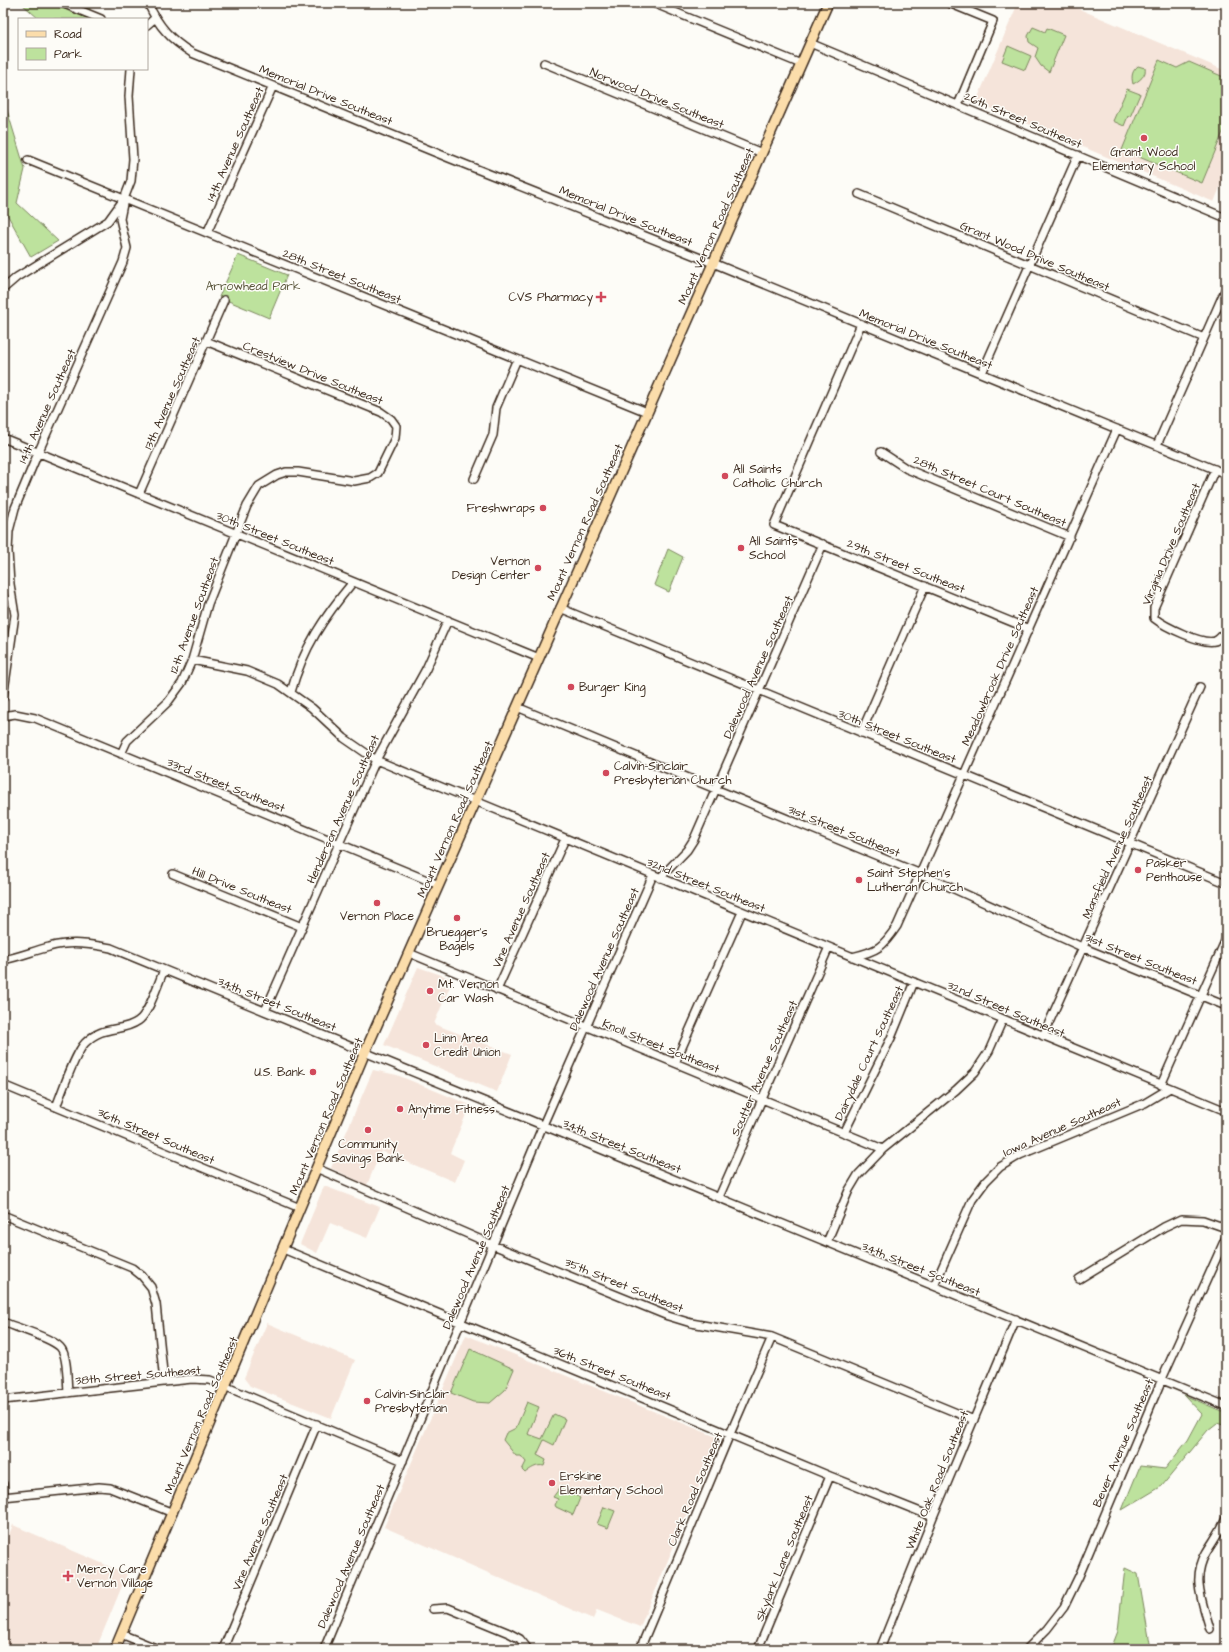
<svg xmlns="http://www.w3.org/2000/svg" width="1229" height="1652" font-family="'Architects Daughter',sans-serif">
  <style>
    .built { fill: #f5e4da }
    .green { fill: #bde29d; stroke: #7c865e }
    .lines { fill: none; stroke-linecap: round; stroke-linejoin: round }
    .minor-casing { stroke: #3b2a1e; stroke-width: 10 }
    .major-casing { stroke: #3b2a1e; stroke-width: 12 }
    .minor { stroke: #fdfcf7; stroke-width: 7 }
    .major { stroke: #fbddab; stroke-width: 9 }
    .poi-dot { fill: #d1495b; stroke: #fdfcf7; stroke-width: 1.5 }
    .labels { text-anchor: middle; stroke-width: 3; stroke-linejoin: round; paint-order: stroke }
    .street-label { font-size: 12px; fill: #3b2a1e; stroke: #fdfcf7 }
    .poi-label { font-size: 12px; fill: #3b2a1e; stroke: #fdfcf7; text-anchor: start }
    .park-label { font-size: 12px; fill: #5c583e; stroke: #fdfcf7 }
  </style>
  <rect width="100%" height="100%" fill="#fdfcf7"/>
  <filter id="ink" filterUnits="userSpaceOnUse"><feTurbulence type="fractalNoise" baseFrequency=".025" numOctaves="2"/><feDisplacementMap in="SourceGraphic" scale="8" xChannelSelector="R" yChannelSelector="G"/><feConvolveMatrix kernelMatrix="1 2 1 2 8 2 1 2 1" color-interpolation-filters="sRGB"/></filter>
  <g filter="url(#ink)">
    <path class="built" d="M1018,3H1065L1226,71V173L1214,202L976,102Z
      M418,967L453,979L434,1024L512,1054L497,1092L384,1045Z
      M373,1070L397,1075L470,1105L450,1153L464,1160L455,1182L381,1151L367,1185L331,1168Z
      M324,1186L380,1207L367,1238L330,1223L317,1253L300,1244Z
      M267,1323L355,1360L331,1418L250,1386L244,1378Z
      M466,1335L719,1438L640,1627L597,1610L593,1619L384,1527Z
      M13,1525L127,1574L96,1649H3V1548Z"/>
    <path class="green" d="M21,3H89L90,6L89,19H39Z
      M1033,27L1045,32L1047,28L1064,35L1049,72L1041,66L1035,57L1038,48L1029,42L1028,36Z
      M1008,46L1031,56L1025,70L1002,61Z
      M1159,60L1177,68L1189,62L1226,78V125L1202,183L1122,150Z
      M1138,66L1145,68C1147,75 1139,81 1133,84C1131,76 1132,71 1138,66Z
      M1127,89L1140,94L1130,117L1128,116L1124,126L1113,121Z
      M3,97L25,169L17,203L58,241L31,257L3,207Z
      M238,255L287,275L269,318L219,297Z
      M668,549L683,557L669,592L654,585Z
      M470,1349L514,1369L505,1390L490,1403L473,1402L451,1393Z
      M1184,1395L1226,1413V1426L1217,1423L1208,1430L1162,1486L1122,1510L1140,1466L1165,1469L1188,1440L1202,1414Z
      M527,1402L539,1407L528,1434L542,1439L554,1414L565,1419L554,1445L544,1440L537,1455L546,1460L544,1466C537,1464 530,1469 525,1473L522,1470L526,1462L521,1456H516L503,1440L506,1433L516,1428Z
      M562,1485L580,1498L573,1515L556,1507L555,1505L558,1499L553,1497Z
      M604,1507L615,1511L608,1528L597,1524Z
      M1125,1568L1138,1574L1151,1649H1111L1118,1631Z"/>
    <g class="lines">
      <defs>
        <path id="minor" d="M62,3L101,19
          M148,3C158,26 171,40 192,53L449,158L713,263L1226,474
          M653,3L801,64
          M949,3L993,21L958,105
          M147,25L154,19
          M810,43L1226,218
          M544,63L762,153
          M28,160L647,412
          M859,194L1204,338
          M207,233L273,86
          M3,289L17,277L108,221L124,199L131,181L133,159L129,96L131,69
          M861,324L774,525L1029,629
          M982,373L1078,155
          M3,438L539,658
          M1157,445L1226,288
          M881,452L907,469L1070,537
          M1215,469L1154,608V618C1164,626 1202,645 1215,641C1220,639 1223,634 1226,630
          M474,479L493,435L496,408L517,359
          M139,494L224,300
          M560,608L1226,883
          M192,660L247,671L278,684L312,708L344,738L376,760L1226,1111
          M291,692C303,648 324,617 353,582
          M3,698L15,615L10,584L8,551L9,531L15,508L38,453L123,262L127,248L120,219L124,199
          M517,707L921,874L1084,948L1226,1006
          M3,716L15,714L35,718L439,885
          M861,733L925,586
          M121,754L127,741L168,702L182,683L192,660L208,604L247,506L259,486L277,475L286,472H298L354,481L370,478L378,473L395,438L396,426L391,419L381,412L206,341
          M173,874L302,927
          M660,878L687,850L694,839L823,544
          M409,953L883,1149
          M852,957C878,951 883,947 897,926L1117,429
          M3,960C19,957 33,951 49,947C70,941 91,944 111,948L1226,1406
          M497,990L565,839
          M265,1011L376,760L426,669L448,620
          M1043,1036L1200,687
          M675,1063L742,912
          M3,1085L300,1208
          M1161,1085L1226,939
          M56,1107C62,1092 75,1053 85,1043C104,1024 121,1033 138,1021C149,1014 158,983 164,970
          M844,1133L891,1038L914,982
          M316,1168L493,1245L668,1316L691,1323L772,1337L974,1420
          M719,1197L829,947
          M3,1215L132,1268L142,1276L151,1287L156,1304L164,1382
          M827,1242L849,1190L858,1175L883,1149L956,1090L975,1072L989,1051L1003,1019
          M283,1249L830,1476L933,1517
          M1079,1279L1164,1227L1181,1219L1203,1220L1226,1228
          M934,1286L972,1200L986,1181L1000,1167L1020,1155L1145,1103L1170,1088
          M3,1322C15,1327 52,1338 60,1347C68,1355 67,1382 68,1393
          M3,1400L164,1382L192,1379L210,1380L403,1461
          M3,1484L4,1497
          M3,1497L99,1487L110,1488L173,1513
          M433,1609L448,1608L509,1633L520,1639L528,1649
          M1210,1629C1203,1603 1191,1579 1206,1553C1213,1541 1221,1531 1226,1518
          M121,1634L158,1649
          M223,1649L317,1424
          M324,1649L543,1125L653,875
          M640,1649L727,1441L772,1337
          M758,1649L830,1476
          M880,1649L933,1517L1016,1319
          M1027,1649L1047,1629L1064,1607L1079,1576L1162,1379L1226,1237"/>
        <path id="major" d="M115,1649L365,1052L828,3"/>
      </defs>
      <use href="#minor" class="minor-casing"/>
      <use href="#major" class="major-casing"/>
      <use href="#minor" class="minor"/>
      <use href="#major" class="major"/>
    </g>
  </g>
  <g class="poi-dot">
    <circle cx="1144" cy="138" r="4"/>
    <path d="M599 291h4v4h4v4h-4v4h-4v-4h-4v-4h4z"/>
    <circle cx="725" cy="476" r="4"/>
    <circle cx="543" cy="508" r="4"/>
    <circle cx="741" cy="548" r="4"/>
    <circle cx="538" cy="568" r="4"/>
    <circle cx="571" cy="687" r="4"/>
    <circle cx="606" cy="773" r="4"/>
    <circle cx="1138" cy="870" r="4"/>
    <circle cx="859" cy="880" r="4"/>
    <circle cx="377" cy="903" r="4"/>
    <circle cx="457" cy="918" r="4"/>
    <circle cx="430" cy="991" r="4"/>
    <circle cx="426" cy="1045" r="4"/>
    <circle cx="313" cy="1072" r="4"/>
    <circle cx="400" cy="1109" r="4"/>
    <circle cx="368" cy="1130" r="4"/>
    <circle cx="367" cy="1401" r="4"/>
    <circle cx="552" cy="1483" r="4"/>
    <path d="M66 1570h4v4h4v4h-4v4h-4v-4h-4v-4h4z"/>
  </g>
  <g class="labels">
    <g class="street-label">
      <text transform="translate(326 95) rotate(22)" y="4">Memorial Drive Southeast</text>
      <text transform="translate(657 98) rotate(22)" y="4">Norwood Drive Southeast</text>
      <text transform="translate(1023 120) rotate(23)" y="4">26th Street Southeast</text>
      <text transform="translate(235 144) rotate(-66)" y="4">14th Avenue Southeast</text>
      <text transform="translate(626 216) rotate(22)" y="4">Memorial Drive Southeast</text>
      <text transform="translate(716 226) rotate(-66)" y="4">Mount Vernon Road Southeast</text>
      <text transform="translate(1035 256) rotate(23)" y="4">Grant Wood Drive Southeast</text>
      <text transform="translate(342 276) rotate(22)" y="4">28th Street Southeast</text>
      <text transform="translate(926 339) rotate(22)" y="4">Memorial Drive Southeast</text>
      <text transform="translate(313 373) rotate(22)" y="4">Crestview Drive Southeast</text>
      <text transform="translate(172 393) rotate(-66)" y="4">13th Avenue Southeast</text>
      <text transform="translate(47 406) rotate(-66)" y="4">14th Avenue Southeast</text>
      <text transform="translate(990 491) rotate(23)" y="4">28th Street Court Southeast</text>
      <text transform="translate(585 522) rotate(-66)" y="4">Mount Vernon Road Southeast</text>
      <text transform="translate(275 538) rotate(22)" y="4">30th Street Southeast</text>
      <text transform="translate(1171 544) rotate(-67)" y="4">Virginia Drive Southeast</text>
      <text transform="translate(906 566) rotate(22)" y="4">29th Street Southeast</text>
      <text transform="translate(194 615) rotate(-70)" y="4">12th Avenue Southeast</text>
      <text transform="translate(1000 666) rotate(-66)" y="4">Meadowbrook Drive Southeast</text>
      <text transform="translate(758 667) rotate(-66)" y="4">Dalewood Avenue Southeast</text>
      <text transform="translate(897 736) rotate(22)" y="4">30th Street Southeast</text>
      <text transform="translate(226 785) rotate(22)" y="4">33rd Street Southeast</text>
      <text transform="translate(343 809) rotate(-66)" y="4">Henderson Avenue Southeast</text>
      <text transform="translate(455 819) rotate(-66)" y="4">Mount Vernon Road Southeast</text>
      <text transform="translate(844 831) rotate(22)" y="4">31st Street Southeast</text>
      <text transform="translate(1117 847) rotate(-66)" y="4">Mansfield Avenue Southeast</text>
      <text transform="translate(706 885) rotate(22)" y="4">32nd Street Southeast</text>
      <text transform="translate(242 890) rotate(22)" y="4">Hill Drive Southeast</text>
      <text transform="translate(521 910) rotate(-66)" y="4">Vine Avenue Southeast</text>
      <text transform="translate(604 959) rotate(-66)" y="4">Dalewood Avenue Southeast</text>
      <text transform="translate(1141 959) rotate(22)" y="4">31st Street Southeast</text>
      <text transform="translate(277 1004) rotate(22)" y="4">34th Street Southeast</text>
      <text transform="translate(1006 1009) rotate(23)" y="4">32nd Street Southeast</text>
      <text transform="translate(661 1046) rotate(22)" y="4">Knoll Street Southeast</text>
      <text transform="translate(869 1053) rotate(-65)" y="4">Dairydale Court Southeast</text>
      <text transform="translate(764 1068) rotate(-66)" y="4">Soutter Avenue Southeast</text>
      <text transform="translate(326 1116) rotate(-67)" y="4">Mount Vernon Road Southeast</text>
      <text transform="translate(1062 1127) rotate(-24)" y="4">Iowa Avenue Southeast</text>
      <text transform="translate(156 1136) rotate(23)" y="4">36th Street Southeast</text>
      <text transform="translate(622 1146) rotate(22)" y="4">34th Street Southeast</text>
      <text transform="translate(476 1257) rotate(-67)" y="4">Dalewood Avenue Southeast</text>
      <text transform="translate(921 1269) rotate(22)" y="4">34th Street Southeast</text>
      <text transform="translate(624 1285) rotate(22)" y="4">35th Street Southeast</text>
      <text transform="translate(612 1373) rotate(22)" y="4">36th Street Southeast</text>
      <text transform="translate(138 1375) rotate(-5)" y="4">38th Street Southeast</text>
      <text transform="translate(201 1415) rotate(-67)" y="4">Mount Vernon Road Southeast</text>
      <text transform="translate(1123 1443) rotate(-67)" y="4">Bever Avenue Southeast</text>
      <text transform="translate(937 1480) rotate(-68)" y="4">White Oak Road Southeast</text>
      <text transform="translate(695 1489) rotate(-67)" y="4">Clark Road Southeast</text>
      <text transform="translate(260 1532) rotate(-67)" y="4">Vine Avenue Southeast</text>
      <text transform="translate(351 1556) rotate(-67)" y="4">Dalewood Avenue Southeast</text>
      <text transform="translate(784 1558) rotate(-68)" y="4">Skylark Lane Southeast</text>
    </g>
    <g class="poi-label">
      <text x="1144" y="156" text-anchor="middle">Grant Wood<tspan x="1144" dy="14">Elementary School</tspan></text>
      <text x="593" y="301" text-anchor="end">CVS Pharmacy</text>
      <text x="733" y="473">All Saints<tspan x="733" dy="14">Catholic Church</tspan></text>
      <text x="535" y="512" text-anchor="end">Freshwraps</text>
      <text x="749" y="545">All Saints<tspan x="749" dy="14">School</tspan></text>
      <text x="530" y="565" text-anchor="end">Vernon<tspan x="530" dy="14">Design Center</tspan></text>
      <text x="579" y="691">Burger King</text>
      <text x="614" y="770">Calvin-Sinclair<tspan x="614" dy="14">Presbyterian Church</tspan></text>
      <text x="1146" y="867">Pasker<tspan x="1146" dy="14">Penthouse</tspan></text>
      <text x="867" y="877">Saint Stephen's<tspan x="867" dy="14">Lutheran Church</tspan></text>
      <text x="377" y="920" text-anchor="middle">Vernon Place</text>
      <text x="457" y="936" text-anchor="middle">Bruegger's<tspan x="457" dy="14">Bagels</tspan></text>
      <text x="438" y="988">Mt. Vernon<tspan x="438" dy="14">Car Wash</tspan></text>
      <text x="434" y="1042">Linn Area<tspan x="434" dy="14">Credit Union</tspan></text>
      <text x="305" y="1076" text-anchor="end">U.S. Bank</text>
      <text x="408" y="1113">Anytime Fitness</text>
      <text x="368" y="1148" text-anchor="middle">Community<tspan x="368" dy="14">Savings Bank</tspan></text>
      <text x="375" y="1398">Calvin-Sinclair<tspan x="375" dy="14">Presbyterian</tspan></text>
      <text x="560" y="1480">Erskine<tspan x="560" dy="14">Elementary School</tspan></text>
      <text x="77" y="1573">Mercy Care<tspan x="77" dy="14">Vernon Village</tspan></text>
    </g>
    <g class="park-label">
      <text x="253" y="290">Arrowhead Park</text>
    </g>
  </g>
  <rect width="1229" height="1652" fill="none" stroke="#fdfcf7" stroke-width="16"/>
  <rect x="8" y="8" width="1213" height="1636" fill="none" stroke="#3b2a1e" stroke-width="1.5" filter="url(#ink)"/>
  <rect x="18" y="18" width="130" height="52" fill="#fdfcf7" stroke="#afa8a0"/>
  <rect x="26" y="31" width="20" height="6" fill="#fbddab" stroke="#afa8a0"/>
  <text x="54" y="38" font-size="12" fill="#3b2a1e">Road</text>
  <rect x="26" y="48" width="20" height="12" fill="#bde29d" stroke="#afa8a0"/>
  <text x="54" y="58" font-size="12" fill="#3b2a1e">Park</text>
</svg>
